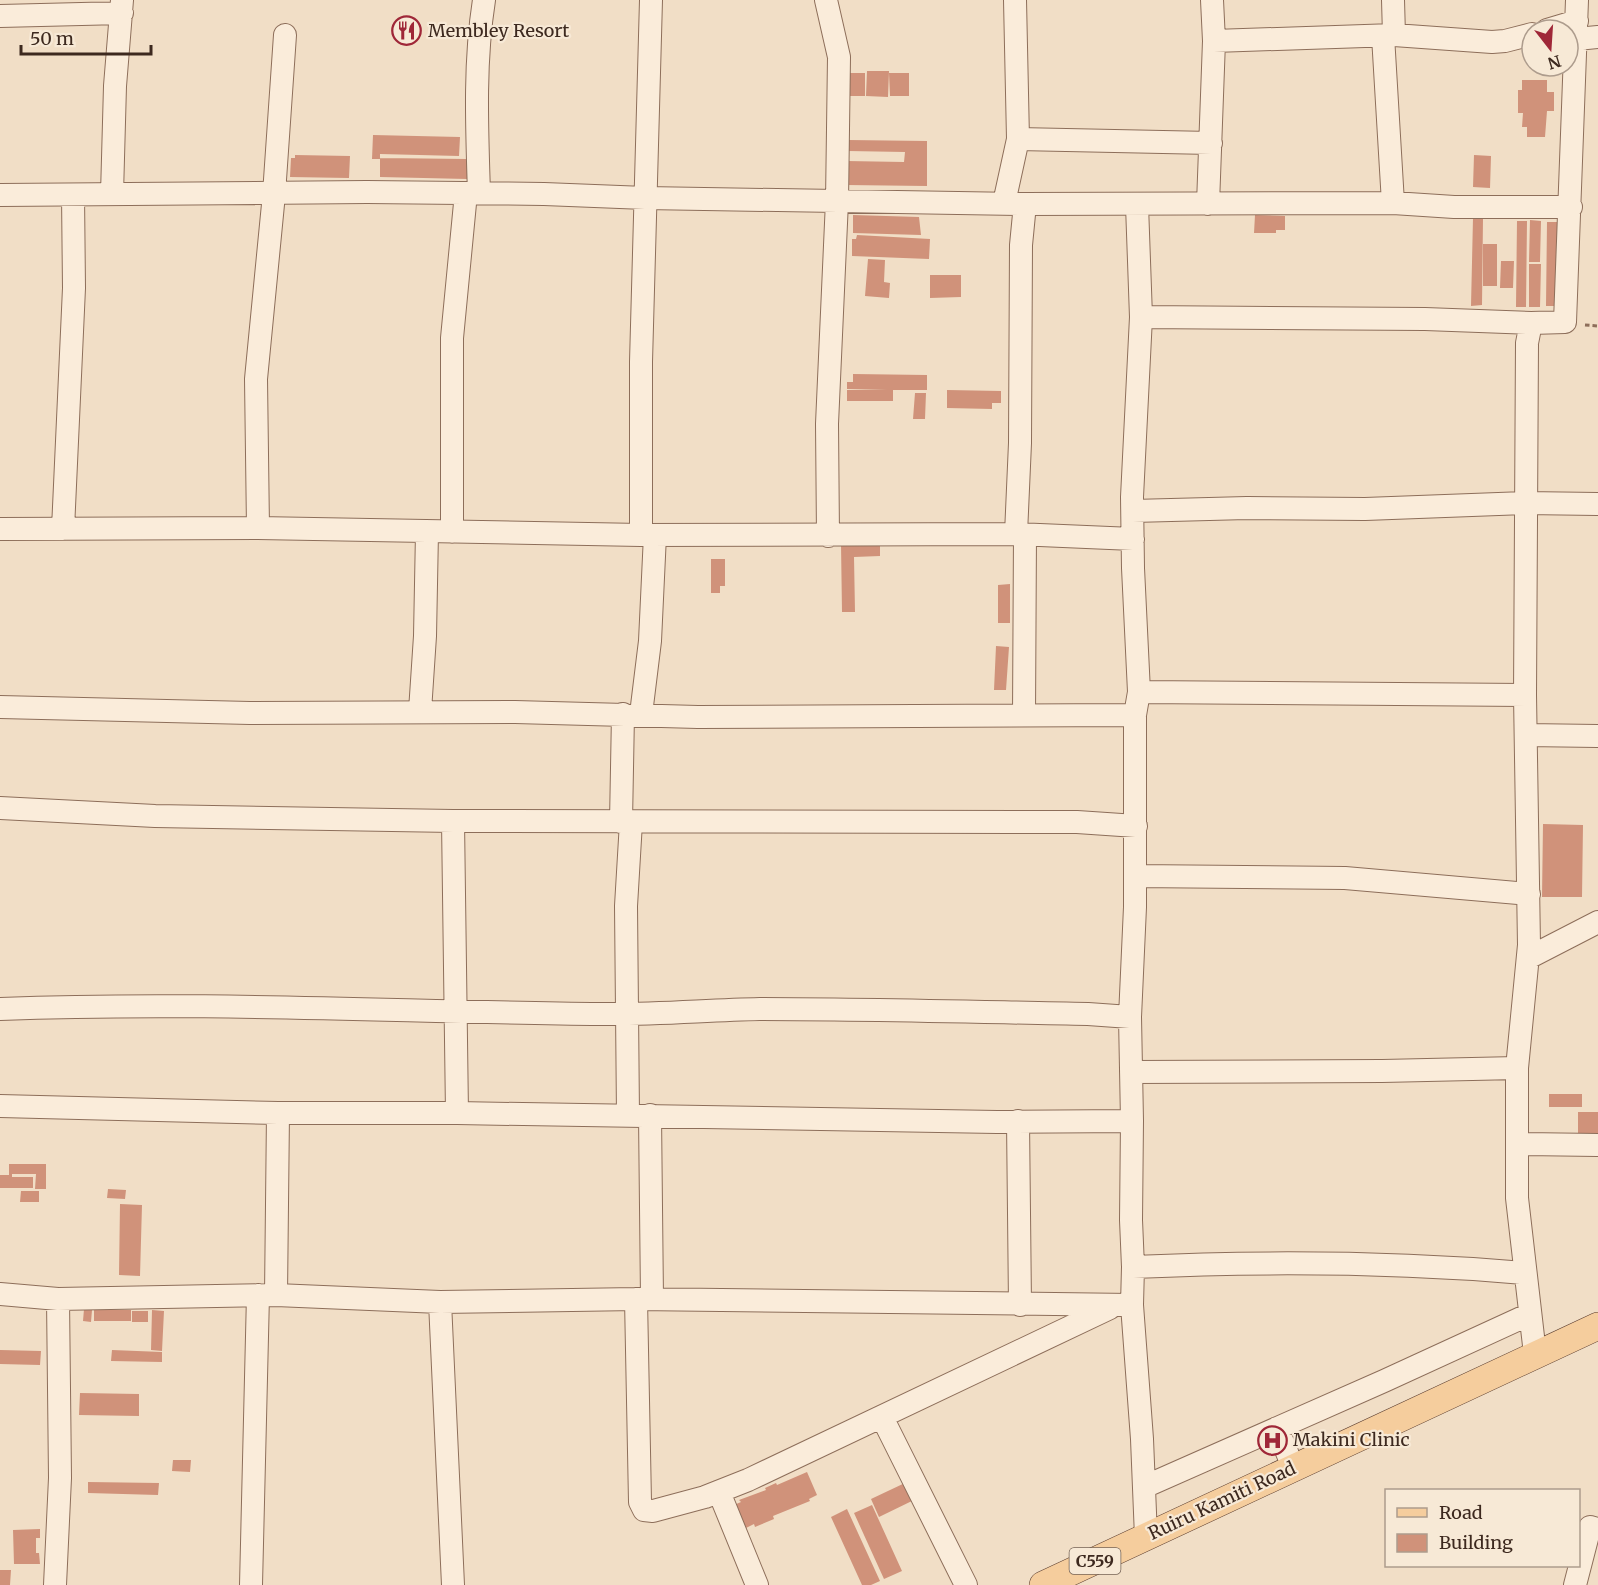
<svg xmlns="http://www.w3.org/2000/svg" width="1598" height="1585" font-family="Merriweather,serif">
  <style>
    .building { fill: #d0927a }
    .lines { fill: none; stroke-linecap: round; stroke-linejoin: round }
    .minor-casing { stroke: #8d6e5a; stroke-width: 24 }
    .major-casing { stroke: #5b3d2f; stroke-width: 28 }
    .path { stroke: #8d6e5a; stroke-width: 3; stroke-dasharray: 4.5 3; stroke-linecap: butt }
    .minor { stroke: #faecda; stroke-width: 22 }
    .major { stroke: #f5cd9d; stroke-width: 27 }
    .labels { text-anchor: middle; stroke-width: 4.5; stroke-linejoin: round; paint-order: stroke }
    .shield { fill: #f7e9d6; stroke: #756356; stroke-width: 1.5 }
    .shield-label { font-size: 16px; font-weight: bold; fill: #3d291f }
    .poi-label { font-size: 18px; fill: #3d291f; stroke: #f7e9d6; text-anchor: start }
    .street-label { font-size: 18px; fill: #3d291f; stroke: #f7e9d6 }
  </style>
  <rect width="100%" height="100%" fill="#f1dec6"/>
  <path class="building" d="M867,71H889L888,97L866,96Z
    M847,73H865V96H847Z
    M889,73H909V96H890Z
    M1522,80H1547V92H1554V111H1547L1545,137H1527V127H1522L1523,113H1518V90H1522Z
    M373,135L460,137L459,156L380,154V159H372Z
    M848,140L927,141V186L846,185V161L904,162L905,152L848,151Z
    M295,155L350,156L349,178L290,177L291,158H295Z
    M1474,155L1491,156L1490,188L1473,187Z
    M380,158L467,159V179L380,177Z
    M853,215L919,217L921,235L853,233Z
    M1255,215L1285,216V230H1276V233H1254Z
    M1473,218H1483L1482,305L1471,306Z
    M1530,220L1541,221L1540,262H1529Z
    M1517,221H1527L1526,307H1516Z
    M1547,222H1559V306H1546Z
    M857,235L930,239L929,259L852,256V239H856Z
    M1483,244H1497V286H1483Z
    M868,259L885,260L884,282L890,283L889,298L865,296Z
    M1501,261H1514L1513,288H1500Z
    M1529,264H1541L1540,307H1529Z
    M930,275H961V297L930,298Z
    M853,374L927,375V390H893V401H847V390H887L847,389V382H853Z
    M947,390L1001,391V403H992V409L947,408Z
    M915,393H926L925,419H913Z
    M841,544H880V556L854,557L855,612H842Z
    M711,559H725V586H720V593H711Z
    M1010,584V623H998V585Z
    M996,646L1009,647L1006,690H994Z
    M1543,824L1583,825L1582,897H1542Z
    M1549,1094H1582V1107H1549Z
    M1578,1112H1598V1138H1578Z
    M9,1164H46V1189H35L36,1174H12V1177H33V1188H0V1175H9Z
    M108,1189L126,1190L125,1199L107,1198Z
    M21,1191H39V1202H20Z
    M120,1204L142,1205L140,1276L119,1275Z
    M84,1309L92,1310L91,1322L83,1321Z
    M94,1310H131V1321H94Z
    M152,1310L164,1311L162,1351L151,1350Z
    M132,1311H148V1322H132Z
    M0,1350L41,1351L40,1365L0,1364Z
    M112,1350L162,1352V1362L111,1361Z
    M80,1393L139,1394V1416L79,1415Z
    M173,1460H191L190,1472L172,1471Z
    M807,1472L817,1495L809,1499L810,1501L773,1516L774,1519L755,1527L754,1524L744,1529L734,1505L741,1502L739,1500L766,1490L765,1488L776,1483L777,1485Z
    M88,1482L159,1483L158,1495L88,1493Z
    M907,1482L916,1499L879,1517L871,1499Z
    M872,1505L902,1571L884,1579L854,1513Z
    M847,1509L880,1581L871,1585H862L831,1517Z
    M40,1529V1538H36V1553H39L40,1564H14L13,1530Z
    M0,1570H11L10,1585H0Z"/>
  <g class="lines">
    <defs>
      <path id="minor" d="M826,0L839,57L837,201L827,424L828,536
        M1393,0L1394,35
        M0,16L122,13
        M1547,30L1577,21
        M1383,36L1393,203
        M1577,39L1598,37
        M1214,41L1394,35L1492,42L1505,41L1532,34
        M1018,139L1211,143
        M479,193C477,130 474,63 484,0
        M112,194L115,86L122,0
        M0,195L367,192L544,194L645,198L1025,204L1393,203L1454,207H1571
        M1004,203L1018,139L1015,0
        M1208,204L1214,41L1212,0
        M1137,205L1141,317L1132,497L1133,568L1139,692L1135,715V907L1130,1017L1132,1121L1131,1220L1133,1267L1132,1305L1142,1439L1146,1537
        M1141,317L1425,319L1531,323
        M1133,511L1247,508L1365,509L1525,503L1598,504
        M258,528L256,379L274,194L285,35
        M0,529L258,528L641,535L1016,534L1133,539
        M63,529L74,288L73,195
        M452,532V338L466,193
        M1016,534L1020,443L1021,245L1025,204
        M641,535V362L651,0
        M1139,692L1525,695
        M0,707L250,713L515,712L698,717L1135,715
        M420,711L425,636L427,532
        M641,714L650,641L655,535
        M1024,715L1025,534
        M1526,735L1598,736
        M0,808L155,816L453,821L1077,822L1136,826
        M453,821L457,1113
        M621,822L623,714
        M1135,876L1345,878L1529,894
        M1528,958L1598,922
        M0,1009C201,1001 401,1012 601,1014C654,1015 707,1010 760,1009C869,1009 978,1012 1088,1014L1130,1017
        M1131,1072L1382,1071L1517,1068
        M0,1106L278,1113H457L997,1122L1132,1121
        M628,1115L626,906L631,822
        M650,1115L652,1299
        M1018,1121L1020,1305
        M1517,1144L1598,1145
        M1133,1267C1263,1261 1395,1262 1524,1273
        M0,1294L58,1299L276,1295L440,1302L636,1299L1132,1305
        M276,1295L278,1113
        M636,1299L640,1502L644,1510L653,1511L705,1497L748,1480L1110,1308
        M440,1302L453,1585
        M1535,1354L1517,1198V1068L1529,945L1525,695L1527,343L1531,323L1565,322L1577,0
        M882,1417L966,1585
        M1277,1428L1293,1467
        M1144,1487L1384,1381L1530,1314
        M719,1492L757,1585
        M55,1585L60,1478L58,1299
        M251,1585L258,1295
        M1575,1585L1590,1527L1598,1529"/>
      <path id="major" d="M1043,1585L1598,1326"/>
    </defs>
    <use href="#minor" class="minor-casing"/>
    <use href="#major" class="major-casing"/>
    <path class="path" d="M1585,325L1598,326"/>
    <use href="#minor" class="minor"/>
    <use href="#major" class="major"/>
  </g>
  <defs>
    <symbol id="restaurant-ring" viewBox="-11 -11 22 22"><circle r="9.5" fill="#f7e9d6" stroke="#9f2738" stroke-width="1.5"/><path d="M-5-6h1v4h1v-4h1v4h1v-4h1v5L-1.5 .5V6h-2V.5L-5-1ZM5-6V6H3V1.5H1.5Q1.5-4 5-6Z" fill="#9f2738"/></symbol>
    <symbol id="hospital-ring" viewBox="-11 -11 22 22"><circle r="9.5" fill="#f7e9d6" stroke="#9f2738" stroke-width="1.5"/><path d="M-5-5h3v3.5h4V-5h3V5h-3V1.5h-4V5h-3Z" fill="#9f2738"/></symbol>
  </defs>
  <g fill-rule="evenodd">
    <use href="#restaurant-ring" x="390" y="14" width="33" height="33"/>
    <use href="#hospital-ring" x="1256" y="1424" width="33" height="33"/>
  </g>
  <g class="labels">
    <rect class="shield" x="1069.5" y="1548" width="51" height="26" rx="4.5"/>
    <g class="shield-label">
      <text x="1095" y="1567">C559</text>
    </g>
    <g class="poi-label">
      <text x="428" y="37">Membley Resort</text>
      <text x="1293" y="1446">Makini Clinic</text>
    </g>
    <g class="street-label">
      <text transform="translate(1222 1501) rotate(-25)" y="6">Ruiru Kamiti Road</text>
    </g>
  </g>
  <rect x="1385" y="1489" width="195" height="78" fill="#f7e9d6" stroke="#ad9c8d" stroke-width="1.5"/>
  <rect x="1397" y="1508" width="30" height="9" fill="#f5cd9d" stroke="#ad9c8d" stroke-width="1.5"/>
  <text x="1439" y="1519" font-size="18" fill="#3d291f">Road</text>
  <rect x="1397" y="1534" width="30" height="18" fill="#d0927a" stroke="#ad9c8d" stroke-width="1.5"/>
  <text x="1439" y="1549" font-size="18" fill="#3d291f">Building</text>
  <g transform="translate(1550 48) rotate(163)"><circle r="28" fill="#f7e9d6" stroke="#ad9c8d" stroke-width="1.5"/>
  <path d="M0-4.5L10 22L0 15L-10 22Z" fill="#9f2738"/>
  <text y="-9" font-size="16" font-weight="bold" text-anchor="middle" fill="#3d291f">N</text>
  </g>
  <path d="M21 45v9h130v-9" fill="none" stroke="#3d291f" stroke-width="3"/>
  <text x="30" y="45" font-size="18" fill="#3d291f" stroke="#f7e9d6" stroke-width="4.5" paint-order="stroke">50 m</text>
</svg>
